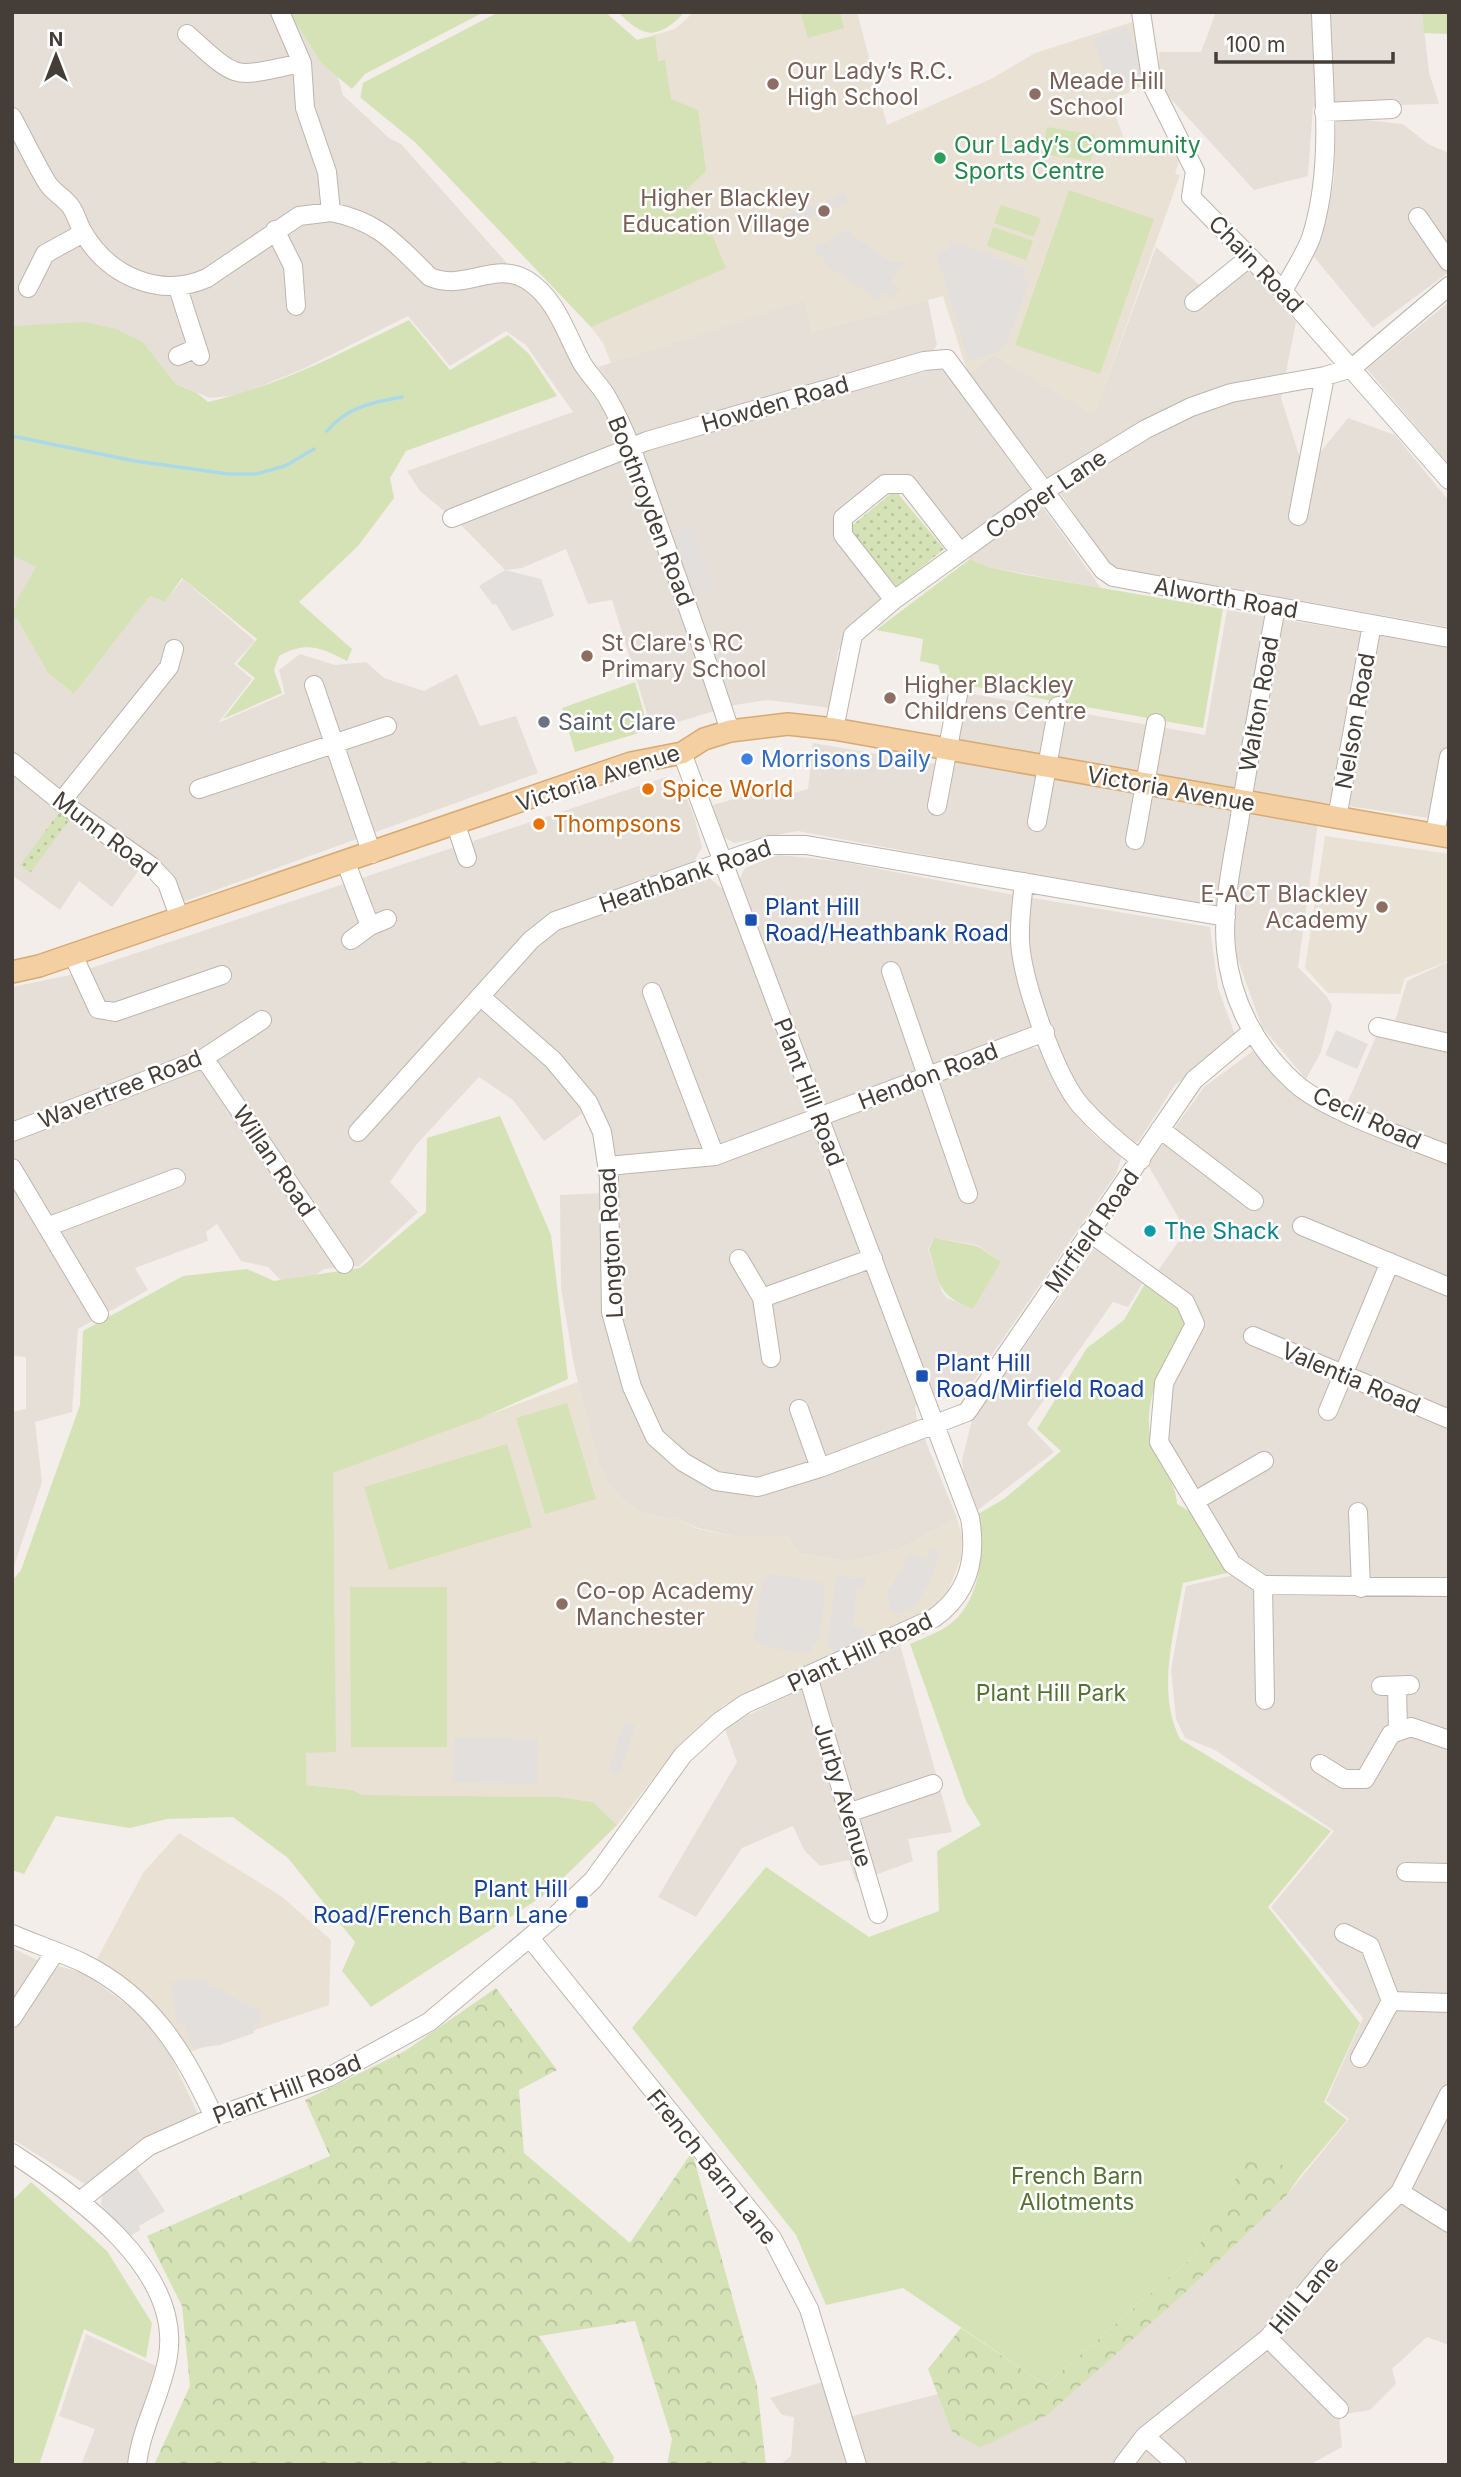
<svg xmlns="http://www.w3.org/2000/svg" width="1461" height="2477" font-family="Inter,sans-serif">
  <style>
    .residential { fill: #e6dfd8; fill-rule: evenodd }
    .education { fill: #eae1d5 }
    .grass { fill: url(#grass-dots) }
    .forest { fill: url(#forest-crowns) }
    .green { fill: #d5e2b6 }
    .parking { fill: #e2dfdd }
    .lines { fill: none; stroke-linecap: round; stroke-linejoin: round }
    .stream { stroke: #acd9e8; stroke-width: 3.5 }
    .minor-casing { stroke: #bdb5ad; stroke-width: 20 }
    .major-casing { stroke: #d7aa73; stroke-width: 24 }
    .minor { stroke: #fff; stroke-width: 18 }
    .major { stroke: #f3cfa1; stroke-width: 21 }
    .education-dot { fill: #8d6e63; stroke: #fff; stroke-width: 2.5 }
    .leisure-dot { fill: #2e9e5b; stroke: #fff; stroke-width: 2.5 }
    .worship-dot { fill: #6b7280; stroke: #fff; stroke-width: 2.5 }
    .shop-dot { fill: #3f7fe0; stroke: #fff; stroke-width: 2.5 }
    .food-dot { fill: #e8710a; stroke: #fff; stroke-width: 2.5 }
    .transit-dot { fill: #1a4fb4; stroke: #fff; stroke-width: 2.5 }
    .culture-dot { fill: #0f9aa8; stroke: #fff; stroke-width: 2.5 }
    .labels { text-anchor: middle; stroke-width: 5; stroke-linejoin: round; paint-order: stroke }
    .education-label { font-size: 23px; fill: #785e54; stroke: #fff; text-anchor: start }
    .leisure-label { font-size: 23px; fill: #27864d; stroke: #fff; text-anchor: start }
    .street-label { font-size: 23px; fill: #453e38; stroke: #fff }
    .worship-label { font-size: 23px; fill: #5b616d; stroke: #fff; text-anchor: start }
    .shop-label { font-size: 23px; fill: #366cbe; stroke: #fff; text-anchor: start }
    .food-label { font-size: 23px; fill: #c56008; stroke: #fff; text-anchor: start }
    .transit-label { font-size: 23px; fill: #164399; stroke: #fff; text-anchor: start }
    .culture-label { font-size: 23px; fill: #0d838f; stroke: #fff; text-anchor: start }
    .park-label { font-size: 23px; fill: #537132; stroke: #fff }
  </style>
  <defs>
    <pattern id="grass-dots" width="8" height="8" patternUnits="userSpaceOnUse" patternTransform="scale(1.75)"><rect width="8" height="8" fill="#d5e2b6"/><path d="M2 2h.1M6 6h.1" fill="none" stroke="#b8c39d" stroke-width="1.8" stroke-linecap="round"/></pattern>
    <pattern id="forest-crowns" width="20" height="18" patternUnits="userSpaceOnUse" patternTransform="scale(1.75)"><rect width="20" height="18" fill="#d5e2b6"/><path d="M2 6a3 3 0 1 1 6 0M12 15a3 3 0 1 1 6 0" fill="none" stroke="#b8c39d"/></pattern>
  </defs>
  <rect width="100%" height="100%" fill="#f3eee9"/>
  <path class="residential" d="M12,12H289L321,63L338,77L343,95L389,138L401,144L552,314L580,373L606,415L621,462L652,447L938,368L946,372L1101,588L988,567L970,559L910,478L889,479L837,537L882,599L853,624L838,651L831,708L768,700L734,705L652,730L612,600L588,604L566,549L522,568L505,570L461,525L420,491L407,471L573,412L526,345L506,331L450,366L408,316L303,369L239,395L210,398L176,384L143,342L37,325L12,326Z
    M1216,12H1422L1429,72L1439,104L1313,107L1308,176L1254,190L1160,87L1159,52H1201Z
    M1336,117L1403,124L1428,144L1449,153V272L1373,328L1314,257L1327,217L1334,180Z
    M1156,247L1210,294L1246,266L1296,322L1281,398L1300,458L1314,460L1348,418L1395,435L1449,501V627L1110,567L1062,496L968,374L994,355L1094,415Z
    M804,300L812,332L928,300L937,345L933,351L642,436L632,432L618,396L598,367Z
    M1449,302V465L1367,369Z
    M12,555L36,567L12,611Z
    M183,579L255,641L234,664L252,679L218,723L285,694L279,670L300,654L335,665L366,662L384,678L424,691L457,674L480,726L516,716L538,773L180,903L147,859L112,907L79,881L60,910L12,875V616L17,619L48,673L74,694L150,596L165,602Z
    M1227,610L1449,647V821L1321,802L1298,967L1327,997L1332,1006L1321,1052L1306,1079L1262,1027L1233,946L1232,912L798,831L734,843L719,834L713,805L751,794H790L808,789L813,743L953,767L967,693L1205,735Z
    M666,777L683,787L695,820L702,847L694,862L696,866L721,888L739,881L745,868L778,855L838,861L1009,894L1210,927L1218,988L1236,1037L1175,1085L1138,1142L1128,1144L1081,1101L1056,1044L1049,1020L1017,1036L724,1145L691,1153L618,1161L594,1105L544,1141L513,1100L479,1077L416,1145L390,1182L418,1212L359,1266L324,1269L292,1292L268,1267L241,1261L217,1224L206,1232L208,1241L135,1268L148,1290L78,1329L72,1412L35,1422L42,1482L12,1572V1412L26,1409V1357L15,1356L12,1350V987L70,975Z
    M1445,963L1449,965V1581L1275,1580L1233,1554L1164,1440L1157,1272L1186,1231L1148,1165L1204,1087L1253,1051L1292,1094L1339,1122L1378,1032L1391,1035L1407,981Z
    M1030,1047L1043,1050L1067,1105L1096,1137L1122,1155L1116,1174L976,1378L966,1390L945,1389L915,1406L917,1420L957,1518L896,1551L848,1561L797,1553L788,1536H733L698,1528L682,1521L646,1514L625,1502L608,1484L598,1461L574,1366L561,1288L560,1195L602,1193L616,1176L630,1170L722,1161ZM934,1238L977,1245L1001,1262L972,1309L947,1298L942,1292L928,1249Z
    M1097,1244L1145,1279L1128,1307L1113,1302L1027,1424L1054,1452L978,1510L964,1477L962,1460L972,1420Z
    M1239,1574L1272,1596H1449V2345L1427,2337L1392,2369L1396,2384L1370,2410L1339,2415L1342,2447L1309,2465H780L791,2456L794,2417L782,2415L770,2398L829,2380L841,2419L938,2394L952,2432L980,2448L1047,2414L1186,2292L1286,2196L1349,2119L1326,2101L1363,2018L1271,1907L1334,1831L1215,1750L1185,1738L1176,1719L1171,1670L1186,1586Z
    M899,1641L952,1832L908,1839L913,1861L856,1882L849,1860L820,1866L804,1850L793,1826L742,1848L696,1917L658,1897L737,1762L724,1727Z
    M12,1948L35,1959L86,1974L131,2008L164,2042L199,2116L135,2147L85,2184L12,2139Z
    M86,2334L156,2366L127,2465H81L95,2429L59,2416Z"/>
  <path class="education" d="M499,12H605L637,40L675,29L694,12H857L887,125L991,79L1035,53L1135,21L1147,84L1110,101L1130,155L1175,144L1181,155L1175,174L1180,175L1094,416L994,355L968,374L943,296L812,332L803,301L611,363L603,343L591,327L415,142L360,97L363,83Z
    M1325,836L1449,854V961L1405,978L1400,994L1328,993L1305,968Z
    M578,1382L598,1461L608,1484L625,1502L646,1514L682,1521L698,1529L733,1536H788L797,1553L848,1561L896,1551L957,1518L962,1537L961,1558L948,1591L934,1606L920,1616L724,1705L679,1745L617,1825L593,1802L560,1797L363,1795L353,1790L306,1785V1753L187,1534L332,1472Z
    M179,1833L281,1896L331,1940L329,2005L190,2052L153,2002L96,1961L143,1873Z"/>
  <path class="grass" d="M895,490L944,549L897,587L848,529Z
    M63,807L73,815L30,873L20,865Z"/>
  <path class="forest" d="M496,1988L557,2070L519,2090L524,2153L630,2243L692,2152L757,2386L766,2465H667L672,2439L635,2321L539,2336L614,2457L612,2465H154L190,2386L182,2306L147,2236L330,2156L305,2100L405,2051Z
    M1253,2146L1300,2176L1286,2196L1186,2292L1047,2415L980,2448L952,2432L928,2369L961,2328L1046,2385L1193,2256Z"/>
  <path class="green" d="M289,12H484L365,74L352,89L321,63Z
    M499,12H605L637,40L655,36L658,61L665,60L671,99L698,110L706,171L684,192L711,232L726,268L591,327L415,142L361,98L363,83Z
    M618,12H685C658,40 644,39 618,12Z
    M800,12H840L844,28L808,38Z
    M1422,12H1449V34L1424,33Z
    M1047,127L1095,135L1091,161L1042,154Z
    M1069,190L1154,219L1100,374L1015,345Z
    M1001,205L1041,218L1034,237L994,223Z
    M993,227L1033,241L1026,260L987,246Z
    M409,320L450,370L508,335L529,354L557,396L406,451L390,478L394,498L358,546L299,602L352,649L347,661C320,647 306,641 279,656L274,670L282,693L223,719L255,678L237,664L257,639L182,578L165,602L150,596L74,694L48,673L17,619L12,616L17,600L36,567L12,555V326L85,322L116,329L143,342L176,384L197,393L208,402C279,386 343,352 409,320Z
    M970,559L988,567L1021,574L1223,609L1203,728L943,681L938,665L920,661L923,639L876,630Z
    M635,682L649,730L575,752L562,708Z
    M500,1116L551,1235L568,1379L481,1418L333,1473L336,1752L306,1753V1785L353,1790L363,1795L560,1797L593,1802L617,1825L549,1892L371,2007L342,1971L355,1942L288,1858L233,1817L167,1819L130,1828L56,1816L24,1874L12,1870V1581L21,1570L80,1405L83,1331L183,1276L247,1269L274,1281L360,1268L426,1212L427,1138Z
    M934,1238L977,1246L1001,1262L973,1309C937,1296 939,1282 929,1249Z
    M1147,1280L1180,1303L1187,1322C1166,1363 1137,1402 1154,1449C1161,1469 1176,1482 1177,1504L1191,1512L1236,1571L1183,1583C1174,1634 1156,1690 1180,1739L1331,1831L1268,1907L1360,2023L1324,2102L1347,2120L1300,2176L1253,2147L1193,2256L1046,2385L903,2288L826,2305L796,2235L632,2028L766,1867L869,1937L939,1911L937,1851L981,1825L966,1801L910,1644C926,1637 946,1630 958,1617C983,1589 983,1548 978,1514L1004,1499L1061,1451L1037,1429L1087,1348L1124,1320Z
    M567,1403L596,1499L545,1514L516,1418Z
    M507,1444L532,1527L389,1570L364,1487Z
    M350,1587H447V1747H351Z
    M31,2182L107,2251L152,2323L146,2358L84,2329L39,2465H12V2201Z"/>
  <path class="parking" d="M1127,26L1145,75L1124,84L1122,78L1109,84L1092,39Z
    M843,191L849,201L831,211L786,226L783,215L826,202Z
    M849,229L854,237L891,262H904L891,282L900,288L892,299L883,293L878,300L822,262L826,256L815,255L816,243H826Z
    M951,241L1026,268L1022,277L1030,280L1008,340L995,353L969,361L938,259L941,249L947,251Z
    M692,528L713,589L696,595L675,534Z
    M505,570L541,579L554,616L512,631L496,604L493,605L479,586Z
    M1336,1030L1368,1044L1357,1069L1325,1055Z
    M931,1549L940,1551L930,1581L912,1610L907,1608L899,1617L888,1607L892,1601L886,1595L910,1554L927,1560Z
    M771,1574L820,1582L825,1586L820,1635L810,1651L802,1653L763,1646L754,1639L762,1580Z
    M837,1575L866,1579L865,1588L857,1587L852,1626L866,1629V1640L836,1653L827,1644Z
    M624,1722L635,1725L620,1774L609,1771Z
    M454,1738L538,1739L537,1784L453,1782Z
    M201,1980L259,2011L260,2023L253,2025L254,2033L220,2045L192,2048L185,2024H177L171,1982Z
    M136,2167L165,2211L139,2226L140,2230L130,2236L101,2205L102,2195Z"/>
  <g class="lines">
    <path class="stream" d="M327,431C347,407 373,402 402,397
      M12,436L135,461L229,474H256L285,466L314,449"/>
    <defs>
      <path id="minor" d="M280,12L302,63L305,108L327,172L331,212C380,222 396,244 430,277C466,292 494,260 527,280C557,299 566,334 582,363C589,375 600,385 607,397C632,440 645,489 662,535C685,600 709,665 730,731
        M1141,12L1152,85L1195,171L1191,197L1283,291L1449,480
        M187,34C241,83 232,77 302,63
        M1324,112L1392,109
        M12,117C24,139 35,163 48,184C54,193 65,198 71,207C76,214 78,224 83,232C108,276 160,299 207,278L299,216L331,212
        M1418,217L1449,262
        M275,230L293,266L296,306
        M28,288L45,254L83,233
        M178,288L200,356
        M1283,291C1292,274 1304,256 1311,238C1334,167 1323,86 1321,12
        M1194,302L1250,257
        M178,356L197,348
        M1298,516L1325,376
        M452,518L647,441L924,361L947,359L1103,570L1113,577L1449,638
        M894,600L843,535V518L885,484H907L960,552
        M1276,607C1263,678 1250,750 1239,822C1232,863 1222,907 1226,949C1231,1001 1256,1048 1295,1083C1326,1111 1407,1138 1449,1155
        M314,685L372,854
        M834,729L853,635L894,600L1046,490L1146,429L1191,407L1231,393L1325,376L1352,368L1449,286
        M12,762L61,802L151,866L167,883L180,919
        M199,789L387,726
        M61,802L169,667L174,649
        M937,806L959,689
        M1337,818L1372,624
        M1037,822L1058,706
        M456,825L467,858
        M1435,834L1449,757
        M1135,840L1156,723
        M346,863L370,926
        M1024,882C1022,901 1019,922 1020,941C1022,980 1055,1076 1081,1106C1099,1126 1120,1144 1141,1160
        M351,940L370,926L387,919
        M73,955L98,1009L115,1012L222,975
        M891,971L968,1194
        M652,992L715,1156
        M480,996L553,1060L588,1102L602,1132L609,1178L611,1312L632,1387L655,1437L683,1462L716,1481L758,1487L820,1468L967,1412L1194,1080L1250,1033
        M1378,1027L1449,1043
        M204,1058L344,1264
        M1160,1129L1254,1201
        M12,1132L204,1058L262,1020
        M358,1132L531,940L555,921L770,845H806L1226,917
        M608,1166L715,1156L1045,1032
        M12,1168L99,1314
        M1302,1226L1449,1287
        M47,1227L176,1178
        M1089,1232L1185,1302L1195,1324L1164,1383L1159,1442L1232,1564L1263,1585L1449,1587
        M739,1259L762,1298
        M1253,1336L1449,1419
        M771,1358L762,1298L873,1258
        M799,1409L820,1468
        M1328,1411L1390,1262
        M1195,1501L1264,1461
        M1358,1512L1361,1588
        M1263,1585L1265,1700
        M808,1676L878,1914
        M1381,1686L1410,1685
        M1397,1686L1398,1731
        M1320,1764L1344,1779H1365L1391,1734L1411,1727L1449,1740
        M848,1813L933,1784
        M1406,1872L1449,1873
        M1344,1933L1370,1946L1391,2001L1449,2003
        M12,1934C35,1944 60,1952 83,1963C150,1996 184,2051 214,2117
        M530,1938L772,2238L809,2309L857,2465
        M12,2018L55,1952
        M1360,2058L1391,2001
        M12,2153C75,2194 182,2269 168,2356C162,2394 141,2427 137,2465
        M1400,2192L1449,2223
        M81,2200L149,2146L214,2117L329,2077L429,2022L554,1917L593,1880L683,1755L719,1722L745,1704L934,1618C969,1593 977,1558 970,1518L682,753
        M1268,2338L1339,2409
        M1145,2436L1177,2465
        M1123,2465L1145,2436L1268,2338L1334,2258L1400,2192L1449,2094"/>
      <path id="major" d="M12,972L39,966L631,763L682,753L704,739L730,731L788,724L834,729L1449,837"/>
    </defs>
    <use href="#minor" class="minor-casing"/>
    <use href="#major" class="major-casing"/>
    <use href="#minor" class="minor"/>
    <use href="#major" class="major"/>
  </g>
  <g class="education-dot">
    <circle cx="773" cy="84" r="7"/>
    <circle cx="1035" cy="94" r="7"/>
    <circle cx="824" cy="211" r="7"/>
    <circle cx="587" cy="656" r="7"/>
    <circle cx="890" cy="698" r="7"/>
    <circle cx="1382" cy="907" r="7"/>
    <circle cx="562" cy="1604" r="7"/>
  </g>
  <circle class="leisure-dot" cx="940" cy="158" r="7"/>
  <circle class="worship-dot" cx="544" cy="722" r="7"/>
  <circle class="shop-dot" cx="747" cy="759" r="7"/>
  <g class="food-dot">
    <circle cx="648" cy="789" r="7"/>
    <circle cx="539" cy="824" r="7"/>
  </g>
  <g class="transit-dot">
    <rect x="744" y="913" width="14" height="14" rx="3.5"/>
    <rect x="915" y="1369" width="14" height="14" rx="3.5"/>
    <rect x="575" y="1895" width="14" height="14" rx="3.5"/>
  </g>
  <circle class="culture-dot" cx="1150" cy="1231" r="7"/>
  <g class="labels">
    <g class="education-label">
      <text x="787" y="79">Our Lady’s R.C.<tspan x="787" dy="26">High School</tspan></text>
      <text x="1049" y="89">Meade Hill<tspan x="1049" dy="26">School</tspan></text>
      <text x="810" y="206" text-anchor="end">Higher Blackley<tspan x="810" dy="26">Education Village</tspan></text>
      <text x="601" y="651">St Clare's RC<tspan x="601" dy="26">Primary School</tspan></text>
      <text x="904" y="693">Higher Blackley<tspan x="904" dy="26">Childrens Centre</tspan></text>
      <text x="1368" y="902" text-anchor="end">E-ACT Blackley<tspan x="1368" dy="26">Academy</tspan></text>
      <text x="576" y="1599">Co-op Academy<tspan x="576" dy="26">Manchester</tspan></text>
    </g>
    <g class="leisure-label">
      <text x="954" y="153">Our Lady’s Community<tspan x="954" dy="26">Sports Centre</tspan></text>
    </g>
    <g class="street-label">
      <text transform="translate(1256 264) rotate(46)" y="8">Chain Road</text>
      <text transform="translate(775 404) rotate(-16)" y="8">Howden Road</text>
      <text transform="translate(1046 494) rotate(-34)" y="8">Cooper Lane</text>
      <text transform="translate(651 511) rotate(69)" y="8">Boothroyden Road</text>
      <text transform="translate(1226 598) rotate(10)" y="8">Alworth Road</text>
      <text transform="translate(1259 704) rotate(-80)" y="8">Walton Road</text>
      <text transform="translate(1355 721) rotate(-80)" y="8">Nelson Road</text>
      <text transform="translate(598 778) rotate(-18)" y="8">Victoria Avenue</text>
      <text transform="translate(1171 789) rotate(10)" y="8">Victoria Avenue</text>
      <text transform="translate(105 834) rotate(37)" y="8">Munn Road</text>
      <text transform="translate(685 876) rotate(-19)" y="8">Heathbank Road</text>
      <text transform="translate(928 1076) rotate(-21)" y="8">Hendon Road</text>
      <text transform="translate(120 1089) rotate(-22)" y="8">Wavertree Road</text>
      <text transform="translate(809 1092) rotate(69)" y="8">Plant Hill Road</text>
      <text transform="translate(1367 1118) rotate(25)" y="8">Cecil Road</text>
      <text transform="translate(274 1161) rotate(56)" y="8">Willan Road</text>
      <text transform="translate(1092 1231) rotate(-55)" y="8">Mirfield Road</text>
      <text transform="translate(611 1243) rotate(-93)" y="8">Longton Road</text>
      <text transform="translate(1351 1378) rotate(23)" y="8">Valentia Road</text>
      <text transform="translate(860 1652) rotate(-25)" y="8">Plant Hill Road</text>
      <text transform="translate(843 1795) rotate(73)" y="8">Jurby Avenue</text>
      <text transform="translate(287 2089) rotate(-21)" y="8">Plant Hill Road</text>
      <text transform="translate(712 2167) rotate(51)" y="8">French Barn Lane</text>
      <text transform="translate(1304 2295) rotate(-50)" y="8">Hill Lane</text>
    </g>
    <g class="worship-label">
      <text x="558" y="730">Saint Clare</text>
    </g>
    <g class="shop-label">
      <text x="761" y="767">Morrisons Daily</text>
    </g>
    <g class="food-label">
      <text x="662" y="797">Spice World</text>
      <text x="553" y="832">Thompsons</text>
    </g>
    <g class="transit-label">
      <text x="765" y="915">Plant Hill<tspan x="765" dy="26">Road/Heathbank Road</tspan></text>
      <text x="936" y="1371">Plant Hill<tspan x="936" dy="26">Road/Mirfield Road</tspan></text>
      <text x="568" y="1897" text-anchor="end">Plant Hill<tspan x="568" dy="26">Road/French Barn Lane</tspan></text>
    </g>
    <g class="culture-label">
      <text x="1164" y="1239">The Shack</text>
    </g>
    <g class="park-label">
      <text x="1051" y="1701">Plant Hill Park</text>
      <text x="1077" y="2184">French Barn<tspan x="1077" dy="26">Allotments</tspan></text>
    </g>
  </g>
  <rect width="1461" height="2477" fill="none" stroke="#453e38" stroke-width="28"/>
  <g transform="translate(56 56)" stroke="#ffffff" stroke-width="5" paint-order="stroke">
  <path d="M0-5L12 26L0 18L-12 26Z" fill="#453e38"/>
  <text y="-10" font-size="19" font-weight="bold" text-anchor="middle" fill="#453e38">N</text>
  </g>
  <path d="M1216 52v10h177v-10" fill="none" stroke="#453e38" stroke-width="3.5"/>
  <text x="1226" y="52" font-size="21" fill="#453e38" stroke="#ffffff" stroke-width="5" paint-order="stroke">100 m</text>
</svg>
